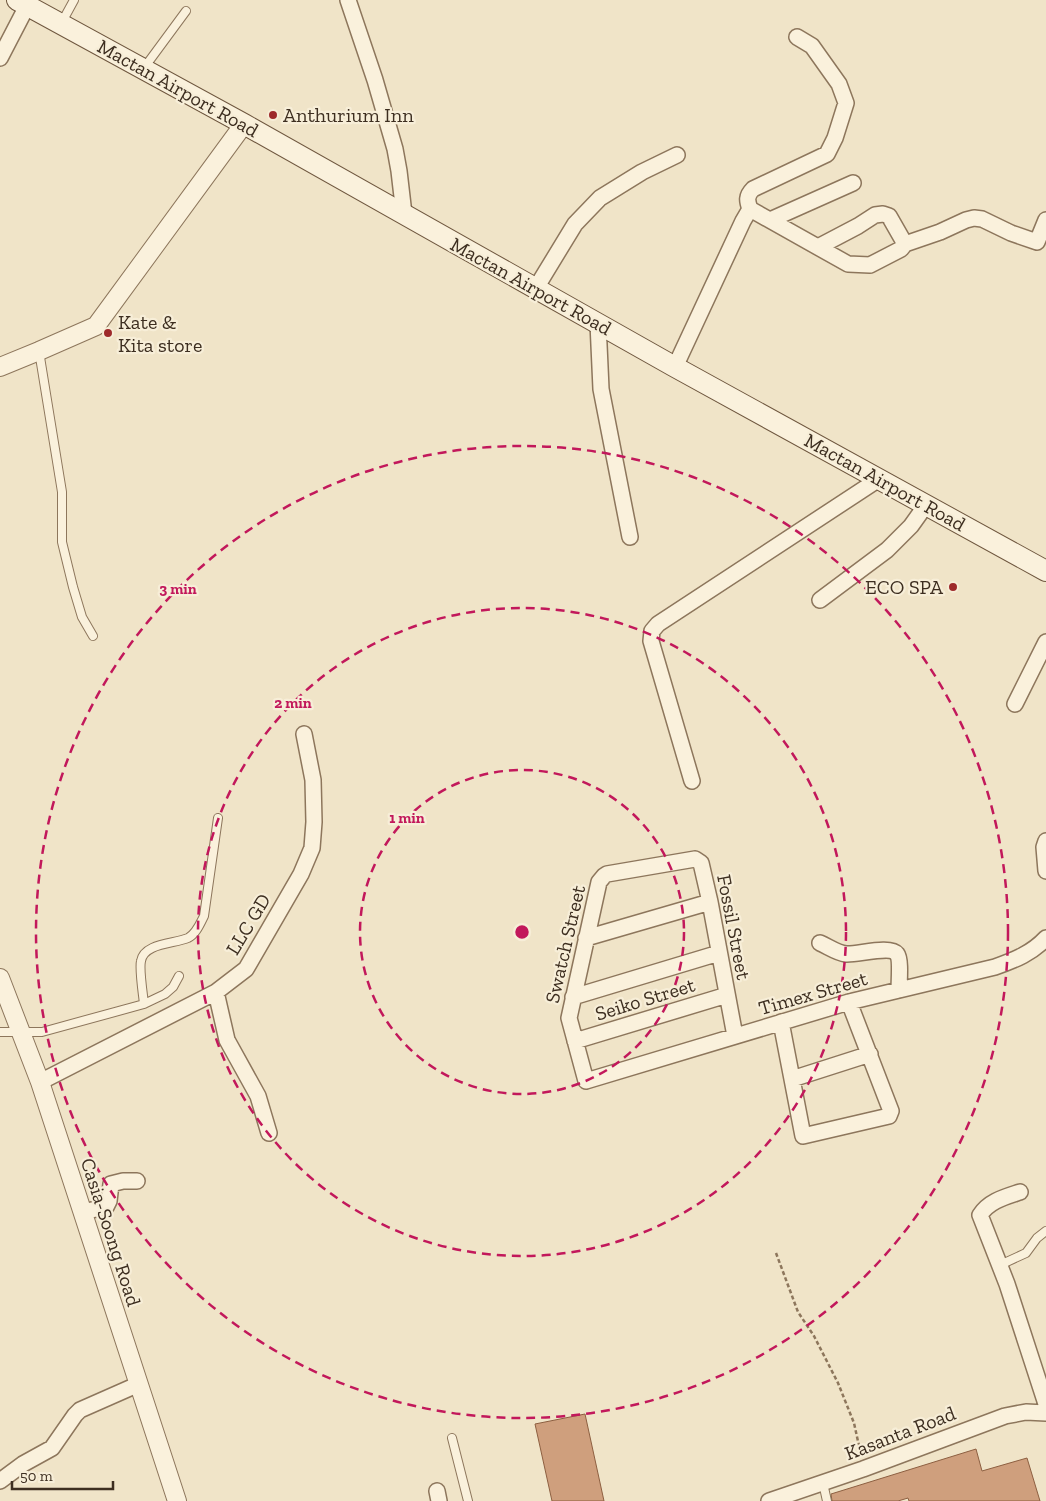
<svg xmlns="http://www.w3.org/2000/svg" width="1046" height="1501" font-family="'Zilla Slab',serif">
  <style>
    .building { fill: #cf9f7d; stroke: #8d5f41 }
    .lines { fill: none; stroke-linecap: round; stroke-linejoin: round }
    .service-casing { stroke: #8d765c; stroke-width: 10 }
    .minor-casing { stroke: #8d765c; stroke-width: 18 }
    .tertiary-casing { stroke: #8d765c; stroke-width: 20 }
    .secondary-casing { stroke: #6f573f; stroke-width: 22 }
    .path { stroke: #8d765c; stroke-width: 2.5; stroke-dasharray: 4 2.5; stroke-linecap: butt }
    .service { stroke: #faf1dc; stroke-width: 8 }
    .minor { stroke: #faf1dc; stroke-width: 15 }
    .tertiary { stroke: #faf1dc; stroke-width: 18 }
    .secondary { stroke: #faf1dc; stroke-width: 20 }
    .ring { fill: none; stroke: #c2185b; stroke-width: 2.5; stroke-dasharray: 9 6 }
    .poi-dot { fill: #9e2a2b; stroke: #f7eed8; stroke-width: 2 }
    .labels { text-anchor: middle; stroke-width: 4.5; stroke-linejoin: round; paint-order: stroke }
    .street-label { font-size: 20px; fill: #3d2e20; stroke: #f7eed8 }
    .poi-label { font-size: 20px; fill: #3d2e20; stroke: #f7eed8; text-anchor: start }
    .centre { fill: #c2185b; stroke: #f7eed8; stroke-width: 2.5 }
    .ring-label { font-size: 15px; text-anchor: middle; font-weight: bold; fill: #c2185b; stroke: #f7eed8; stroke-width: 4.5; stroke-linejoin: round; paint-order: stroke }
  </style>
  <rect width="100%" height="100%" fill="#f0e4c8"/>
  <path class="building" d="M585,1414L604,1501H552L535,1424Z
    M976,1449L982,1471L1027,1458L1040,1501H909L908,1498L898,1501H832L831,1494Z"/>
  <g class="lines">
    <defs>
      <path id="service" d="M62,22L74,0
        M144,68L186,11
        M39,351L62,492V542L73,587L82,617L93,636
        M144,1004C143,994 139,969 141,961C144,943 174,944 188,938C196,934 200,924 204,916L218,818
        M0,1032H42L144,1004L165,994L173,987L179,976
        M1000,1265L1026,1253L1037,1238L1046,1231
        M452,1438L468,1501
        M823,1483L827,1501"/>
      <path id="minor" d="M348,0L375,80L395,149L399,171L404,214
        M0,58L27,6
        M750,209C747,201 746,196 753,189L827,154L835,138L846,103L839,84L812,46L797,37
        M770,220L853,183
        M818,247L858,226L875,215L883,214L889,216L905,244
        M536,288L575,224L600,198L642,172L677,155
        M598,323L601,389L630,537
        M675,367L743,221L750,209L848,264L870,265L901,249L905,244L940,232L966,220L974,218L982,219L1011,233L1037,242L1046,220
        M820,600L887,550L911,526L926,505
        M1015,704L1046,642
        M692,781L651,641L652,631L658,624L879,479
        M1046,841L1044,847L1046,871
        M586,938L710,902
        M820,943C829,947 837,953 846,954C857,955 890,945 897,954C901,959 899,982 899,990
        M216,992L227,1040L258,1096L269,1133
        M573,997L719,953
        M781,1022L803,1136L889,1116L891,1111L849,1002
        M735,1036L710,902L701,863L695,859L607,874L604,876L599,882L569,1018L586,1081L849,1002L995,967C1015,960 1032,953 1046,938
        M575,1041L727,995
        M792,1079L870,1054
        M40,1082L216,992L246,969L301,874L312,848L314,822L313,780L304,734
        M1020,1192C1005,1197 989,1201 980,1215L1007,1284L1046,1404
        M82,1212L106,1207L109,1201L111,1184L123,1181H137
        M0,1481L23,1464L52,1448L75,1415L80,1410L139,1384
        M437,1491L439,1501
        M769,1501L863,1469L1005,1416L1026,1412L1046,1413"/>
      <path id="tertiary" d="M0,367L39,351L96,326L244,124
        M0,978L40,1082L177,1501"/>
      <path id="secondary" d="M17,0L244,124L675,367L1046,571"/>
    </defs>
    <use href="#service" class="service-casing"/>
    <use href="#minor" class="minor-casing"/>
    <use href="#tertiary" class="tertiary-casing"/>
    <use href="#secondary" class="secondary-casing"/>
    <path class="path" d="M776,1253L798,1312L814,1336L838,1383L854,1423L861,1455"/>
    <use href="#service" class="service"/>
    <use href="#minor" class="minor"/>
    <use href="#tertiary" class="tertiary"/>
    <use href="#secondary" class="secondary"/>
  </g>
  <g class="ring">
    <circle cx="522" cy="932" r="162"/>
    <circle cx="522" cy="932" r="324"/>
    <circle cx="522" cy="932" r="486"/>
  </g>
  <g class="poi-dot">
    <circle cx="273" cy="115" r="5"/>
    <circle cx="108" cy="333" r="5"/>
    <circle cx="953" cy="587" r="5"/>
  </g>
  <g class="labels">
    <g class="street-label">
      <text transform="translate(178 88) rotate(29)" y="7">Mactan Airport Road</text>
      <text transform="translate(531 286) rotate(29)" y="7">Mactan Airport Road</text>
      <text transform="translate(885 482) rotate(29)" y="7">Mactan Airport Road</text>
      <text transform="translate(248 924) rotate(-59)" y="7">LLC GD</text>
      <text transform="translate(734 927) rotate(79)" y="7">Fossil Street</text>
      <text transform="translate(565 944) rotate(-77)" y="7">Swatch Street</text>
      <text transform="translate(813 993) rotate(-16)" y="7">Timex Street</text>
      <text transform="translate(645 999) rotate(-17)" y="7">Seiko Street</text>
      <text transform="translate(111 1232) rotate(72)" y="7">Casia-Soong Road</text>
      <text transform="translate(900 1433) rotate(-21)" y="7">Kasanta Road</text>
    </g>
    <g class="poi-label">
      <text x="283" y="122">Anthurium Inn</text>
      <text x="118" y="329">Kate &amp;<tspan x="118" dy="23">Kita store</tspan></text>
      <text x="943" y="594" text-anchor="end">ECO SPA</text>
    </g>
  </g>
  <circle cx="522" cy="932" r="8" class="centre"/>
  <g class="ring-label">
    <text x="178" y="594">3 min</text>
    <text x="293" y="708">2 min</text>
    <text x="407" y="823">1 min</text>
  </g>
  <path d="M12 1481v8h101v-8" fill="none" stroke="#3d2e20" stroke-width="2.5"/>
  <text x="20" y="1481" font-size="15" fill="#3d2e20" stroke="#f7eed8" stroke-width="4" paint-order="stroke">50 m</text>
</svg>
